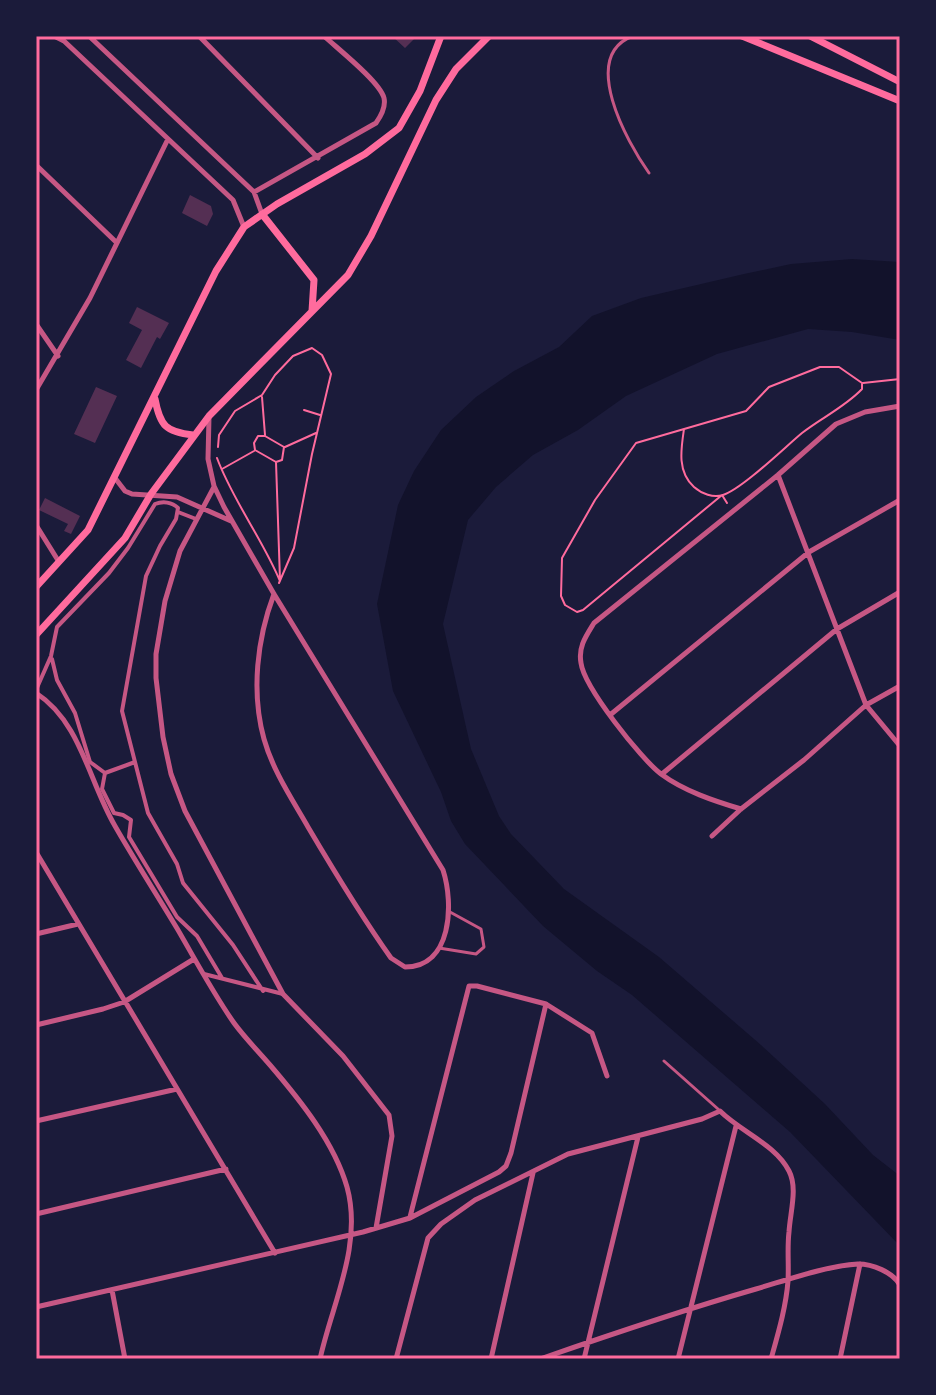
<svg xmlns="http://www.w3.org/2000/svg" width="936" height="1395" font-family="Arial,sans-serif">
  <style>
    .water { fill: #12122b }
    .building { fill: #542f53 }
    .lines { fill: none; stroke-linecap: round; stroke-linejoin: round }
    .path { stroke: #ff6b9d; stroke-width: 2 }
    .service { stroke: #c65784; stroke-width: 3 }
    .pedestrian { stroke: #c65784; stroke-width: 4 }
    .minor { stroke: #c65784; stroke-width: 5 }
    .secondary { stroke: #ff6b9d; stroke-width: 7 }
    .neatline { fill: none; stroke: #ff6b9d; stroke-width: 3 }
  </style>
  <rect width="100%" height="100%" fill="#1b1b3a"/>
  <path class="water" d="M852,259L900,262V340L852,332L808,329L717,354L626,396L578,430L533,455L496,487L468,520L443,624L471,749L499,816L511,834L564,889L659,957L761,1045L825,1104L873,1155L900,1176V1246L790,1132L632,995L597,971L543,926L465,844L451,821L441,792L393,691L377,604L398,505L414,471L441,430L476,397L514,371L559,347L592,316L641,298L744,274L791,264Z"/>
  <path class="building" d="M392,36H417L405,48Z
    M190,195L211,206L213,214L207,226L182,213Z
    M137,307L169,323L160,339L157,337L141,368L126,360L142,330L129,323Z
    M96,387L117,396L95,443L74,434Z
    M45,498L80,516L71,534L64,531L68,524L39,510Z"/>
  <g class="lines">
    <path class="path" d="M863,383L900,379
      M262,397L265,435
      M304,410L320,415
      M684,429C681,449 677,472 694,487C702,494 713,498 723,495C742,489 784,448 802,433C821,418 845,407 862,389V383L839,367H820L769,387L746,411L636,443L595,500L562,558L561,596L565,605L577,612L583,610L722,495L727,503
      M218,447L219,435L235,411L262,395L275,375L293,356L312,348L322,355L331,374L312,454L294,548L279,583
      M285,447L316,433
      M217,458C233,501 262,538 280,581
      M276,462L255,450L254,443L258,436H265L284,447L282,460L276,462L280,580
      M222,469L254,451"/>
    <path class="service" d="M633,36C579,56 627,142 649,173
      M439,948L476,954L484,947L481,929L450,912
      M664,1061L718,1109"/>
    <path class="pedestrian" d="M178,512L196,519
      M52,659L57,680L75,713L90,762L105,773L135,762
      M36,690L51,656L57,627L109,573L128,548L155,504C163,501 172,502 178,508L176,519L160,546L146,576L122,711L148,813L177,864L183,883L233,945L263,991
      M105,773L102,789L114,813L123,815L131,820L129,837L177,917L197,936L222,978
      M204,974L283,994"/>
    <path class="minor" d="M54,36L64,41L233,200L244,227
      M89,36L254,192L262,214
      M199,36L318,158
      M36,165L116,242
      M254,192L376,123C381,116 386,107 384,98C380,82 338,49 324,36
      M36,324L58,356
      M36,390L90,298L167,141
      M209,417L208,459L214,486L224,507L274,594L443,870C454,904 452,967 405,967L391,958C361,916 334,871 308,827C292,799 273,771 264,739C251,692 257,639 274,594
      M778,475L866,705L900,746
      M115,478L125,491L132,494L177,497L231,521
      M214,487L180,551L165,601L156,654V678L163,737L171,774L185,811L283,994L343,1056L389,1115L392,1136L376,1228
      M36,525L59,562
      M36,693C81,722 89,782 115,826C135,861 157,895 178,930C196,961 213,993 234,1023C245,1038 258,1051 270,1065C300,1100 334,1142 347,1187C363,1245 332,1304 320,1359
      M610,715L809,552L900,500
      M662,774L837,629L900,592
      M741,809C714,801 684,791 661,774C641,759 584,687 581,663C578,647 586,636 594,623L778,475L836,424L865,412L900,406
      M712,836L741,809L804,760L866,705L900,686
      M36,852L275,1253
      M36,934L78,924
      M36,1025L103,1009L124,1002L194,959
      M36,1121L177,1089
      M36,1214L226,1169
      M410,1217L469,986H477L546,1004L592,1033L607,1076
      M112,1290L125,1359
      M36,1307L363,1232L410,1218L499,1172L506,1166L511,1153L546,1004
      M396,1359L428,1238L441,1224L475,1200L568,1154L702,1119L720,1111C741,1132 775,1144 789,1171C798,1188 790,1213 789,1232C787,1248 789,1265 788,1281C786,1307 778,1334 771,1359
      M491,1359L533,1173
      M540,1359C612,1334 683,1310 756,1289C787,1280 826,1266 858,1264C872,1264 893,1272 900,1285
      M584,1359L638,1137
      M678,1359L736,1126
      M840,1359L860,1264"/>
    <path class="secondary" d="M742,36L900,101
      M810,36L900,82
      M262,214L314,280L312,311
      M155,399C160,426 166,432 193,435
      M36,587L88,530L216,271L244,227L277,204L365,154L399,128L420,91L441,36
      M36,635L125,538L151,494L209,416L348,275L371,236L436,100L456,69L489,36"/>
  </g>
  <rect width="936" height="1395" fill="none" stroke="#1b1b3a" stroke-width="76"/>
  <rect x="38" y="38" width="860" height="1319" class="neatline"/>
</svg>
